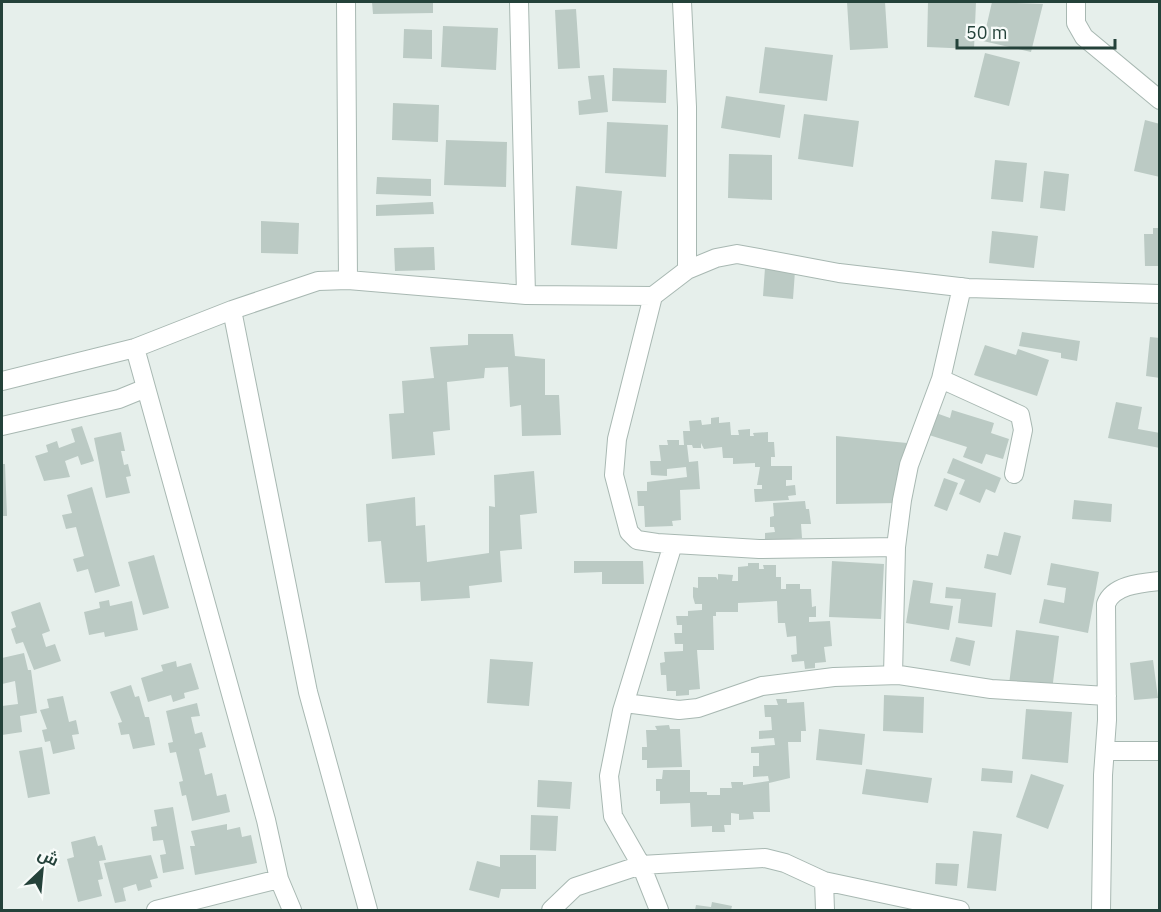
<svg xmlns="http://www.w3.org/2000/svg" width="1161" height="912" font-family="'IBM Plex Sans',Cairo,sans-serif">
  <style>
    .building { fill: #bbcac4 }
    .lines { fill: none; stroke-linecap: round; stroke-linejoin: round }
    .street-casing { stroke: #a8b8b2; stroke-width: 20 }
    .street { stroke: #fff; stroke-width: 18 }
  </style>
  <rect width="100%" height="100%" fill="#e6efeb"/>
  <path class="building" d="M372,2H433V13L373,14Z
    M847,2H885L888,48L850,50Z
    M928,2H976L974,49L927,47Z
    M992,2L1043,4L1031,52L983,41Z
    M576,9L580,68L558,69L555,10Z
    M443,26L498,28L496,70L441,67Z
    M404,29L432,30V59L403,58Z
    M765,47L833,55L827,101L759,93Z
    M985,53L1020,62L1009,106L974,97Z
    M613,68L667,70L666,103L612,101Z
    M604,75L608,112L579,115L578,101L591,99L588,76Z
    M726,96L785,105L780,138L721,128Z
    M393,103L439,105L438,142L392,140Z
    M804,114L859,121L853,167L798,159Z
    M1145,120L1160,124V177L1134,171Z
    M607,122L668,125L666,177L605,173Z
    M446,140L507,142L506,187L444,185Z
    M729,154L772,155V200L728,198Z
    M995,160L1027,163L1023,202L991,199Z
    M1044,171L1069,174L1065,211L1040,208Z
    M377,177L431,179V196L376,194Z
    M576,186L622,191L617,249L571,245Z
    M433,202L434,214L376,216V205Z
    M261,221L299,223L298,254L261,253Z
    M1153,228H1160V266H1145L1144,234H1153Z
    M992,231L1038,236L1034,268L989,263Z
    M434,247L435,270L395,271L394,248Z
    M765,268L795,271L793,299L763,296Z
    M1022,332L1080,341L1077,361L1061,358V353L1019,346Z
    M468,334H513L515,356L545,359V395H559L561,435L522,436L521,405L510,407L508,367L485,368L484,378L447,382L450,430L433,432L435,455L392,459L389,414L404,413L402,381L434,378L430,347L468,345Z
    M1150,337L1160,338V378L1146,376Z
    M985,345L1016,355L1018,349L1049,360L1037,396L974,375Z
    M1116,402L1142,407L1138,429L1160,433V448L1108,438Z
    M952,410L994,423L991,433L1009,439L1003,459L986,454L982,464L963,457L967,447L929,435L936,413L950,418Z
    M719,417V423L730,422L731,435H739L738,430L750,429V436H754L753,433L768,432V442H774L775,457H771V466H792V480H786V486L795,485L796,495L788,496L789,500L755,502L754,489H762V485H757L760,467H755V463L733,464V458H723L722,447L704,449L701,443V448H693L692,445H687L689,462L698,461L700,489L680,490L681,520L672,521L673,526L645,527L644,506H638L637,491H647V482L687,477L686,467L667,469V476L651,475L650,461H661L659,445H668L667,440H679V445H684L683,431H690L689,421L701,420L702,425L711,424V418Z
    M82,426L94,461L81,465L78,456L65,461L70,477L44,481L35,456L48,452L46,445L57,441L59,448L75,442L71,429Z
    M121,432L125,451H121L124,465L128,464L131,476L126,477L130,493L106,498L94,438Z
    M836,436L907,443L899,503L836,504Z
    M953,458L1001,478L995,493L986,489L980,503L959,494L965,480L947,473Z
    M2,464H5L7,516H2Z
    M534,471L537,513L520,515L522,549L500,551L502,582L469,586L470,598L421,601L420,582L385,583L381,541L368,542L366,504L415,497L416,526L425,525L427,562L489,553V506L495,507L494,475Z
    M944,478L958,483L947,511L934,506Z
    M92,487L120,586L95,593L88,569L77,572L73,559L84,556L76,527L66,529L62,515L72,513L67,495Z
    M1074,500L1112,504L1111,522L1072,519Z
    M805,501L806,509H809L811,524H801L802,538L765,541V533L775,532L774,527H770V517L774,516L773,503Z
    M1004,532L1021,536L1011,575L984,568L987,554L998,556Z
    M154,555L169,608L143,615L128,562Z
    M574,561H643L644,584H602V572L574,573Z
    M832,561L884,564L881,619L829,617Z
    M748,563H759V569H764L763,565H776V577H781V589H786V584H800V589H811L812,607L816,606V617H809V622L830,621L832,646L824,647L826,662L815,663V668L805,669L804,661L792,662L791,655L797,654L796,636L787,637L785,623H778L777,601L738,603V612H716V616H713L714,650H697L700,689L689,690V695L676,696V691H667L666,675H661L660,663L665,662L664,652L683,651V644H675L674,633H682V625H677L676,616H688V611L702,610V604H695L693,597V587L698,588V577H716L718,580V574L733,575L732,581H738V567L748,566Z
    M1051,563L1099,572L1088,633L1039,623L1044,599L1064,603L1066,588L1047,585Z
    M913,580L933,583L930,603L953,606L949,630L906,623Z
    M946,587L996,593L992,627L958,623L961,599L945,598Z
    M109,600L110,606L132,601L138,630L105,637L104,632L89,635L84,612L100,608L99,602Z
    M40,602L50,631L42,634L46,647L55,644L61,661L34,670L23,642L16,644L11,629L16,627L11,612Z
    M1016,630L1059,636L1052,690L1009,684Z
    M956,637L975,641L970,666L950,661Z
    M24,653L28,670H31L37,713L20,716L22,732L2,735V706L18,704L15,681L2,684V658Z
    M490,659L533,662L529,706L487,703Z
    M1153,660L1158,698L1134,700L1130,663Z
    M176,661L177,667L191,663L199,689L184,693L185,698L173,702L171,695L148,702L141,678L163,671L161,665Z
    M131,685L135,697L139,696L145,717H149L155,745L133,749L129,734L121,735L118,723L122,722L110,692Z
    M884,695L924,697L923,733L883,731Z
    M63,696L69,722L76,720L79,734L72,735L75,749L53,754L50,741L45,742L42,730L47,729L40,710L49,708L47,699Z
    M776,699H787V703L804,702L806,731H801V742H788L790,778L769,783L770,812H753L754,819L739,820V814L731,813V825H724L725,832H712V826L691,827L690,803L660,804V791H656V779H662L663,770H690V792H707V795H720V788H732L731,782H743V785L769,781L768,776L753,777V766H759V753H751V747L775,745L774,738L759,739V731L772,730L771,717H765L764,705H778Z
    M197,703L200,716L191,717L195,734L202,732L206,747L199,749L205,775L212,773L217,796L226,794L230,812L192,821L186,795L182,796L179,782L183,781L176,752L170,753L168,743L173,742L166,711Z
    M1026,709L1072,712L1068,763L1022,759Z
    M669,725L670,729H680L682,767L647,768V760H642V747H647L646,730H657L655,726Z
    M819,729L865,734L862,765L816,760Z
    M42,747L50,794L28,798L19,751Z
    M982,768L1013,771L1012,783L981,781Z
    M866,769L932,778L928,803L862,794Z
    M1031,774L1064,785L1048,829L1016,817Z
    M538,780L572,782L570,809L537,807Z
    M173,807L184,869L163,873L160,855L166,854L163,840L153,841L151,827L157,826L154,810Z
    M531,815L558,816L556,851L530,850Z
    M227,824V830L240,827L242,837L251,835L257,863L195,875L190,846H195L191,831Z
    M973,831L1002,834L996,891L967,888Z
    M95,836L98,846L102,845L106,860L99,861L103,879L98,880L102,896L78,902L67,859L74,857L71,842Z
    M151,855L158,878L150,880L152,887L138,891L136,884L123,888L126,901L115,903L104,863Z
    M500,855H536V889H501L499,898L469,890L477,861L500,867Z
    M936,863L959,864L957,886L935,884Z
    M712,902L732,906L731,910H695L696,905L711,907Z"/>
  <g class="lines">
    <defs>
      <path id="street" d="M346,2L348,280
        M519,2L526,295
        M682,2L687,107V270
        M1076,2V23L1084,37L1160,100
        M653,296L617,439L614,475L629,532L637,540L657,543L759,549L896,547
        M232,310L308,692L368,910
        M135,348L266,820L279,879L292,910
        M941,379L1020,415L1023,430L1014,474
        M2,381L135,348L232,310L318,281L348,280L526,295L653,296L687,270L716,258L737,254L839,273L968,288L1160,294
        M2,426L119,399L146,388
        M893,675L896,547L902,500L909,465L941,379L962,287
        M625,703L679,710L698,708L762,686L834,677L899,675L991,689L1107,696
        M1105,751H1160
        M824,881L825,910
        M156,910L279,879
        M551,910L575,887L641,865L765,858L785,863L824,881L960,910
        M659,910L641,865L613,816L609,776L622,711L673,544
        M1101,910L1103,775L1107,720L1106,604C1113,585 1141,583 1160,581"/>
    </defs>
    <use href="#street" class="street-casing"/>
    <use href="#street" class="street"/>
  </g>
  <rect width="1161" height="912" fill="none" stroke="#24423a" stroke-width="6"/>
  <g transform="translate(42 870) rotate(26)" stroke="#f7fbf9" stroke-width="4.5" paint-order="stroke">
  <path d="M0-4.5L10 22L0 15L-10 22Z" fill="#24423a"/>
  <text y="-9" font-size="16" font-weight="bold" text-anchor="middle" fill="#24423a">ش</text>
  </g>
  <path d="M957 39v9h158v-9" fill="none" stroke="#24423a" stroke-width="3"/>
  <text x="966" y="39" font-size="18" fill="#24423a" stroke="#f7fbf9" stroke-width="4.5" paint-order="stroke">50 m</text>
</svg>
